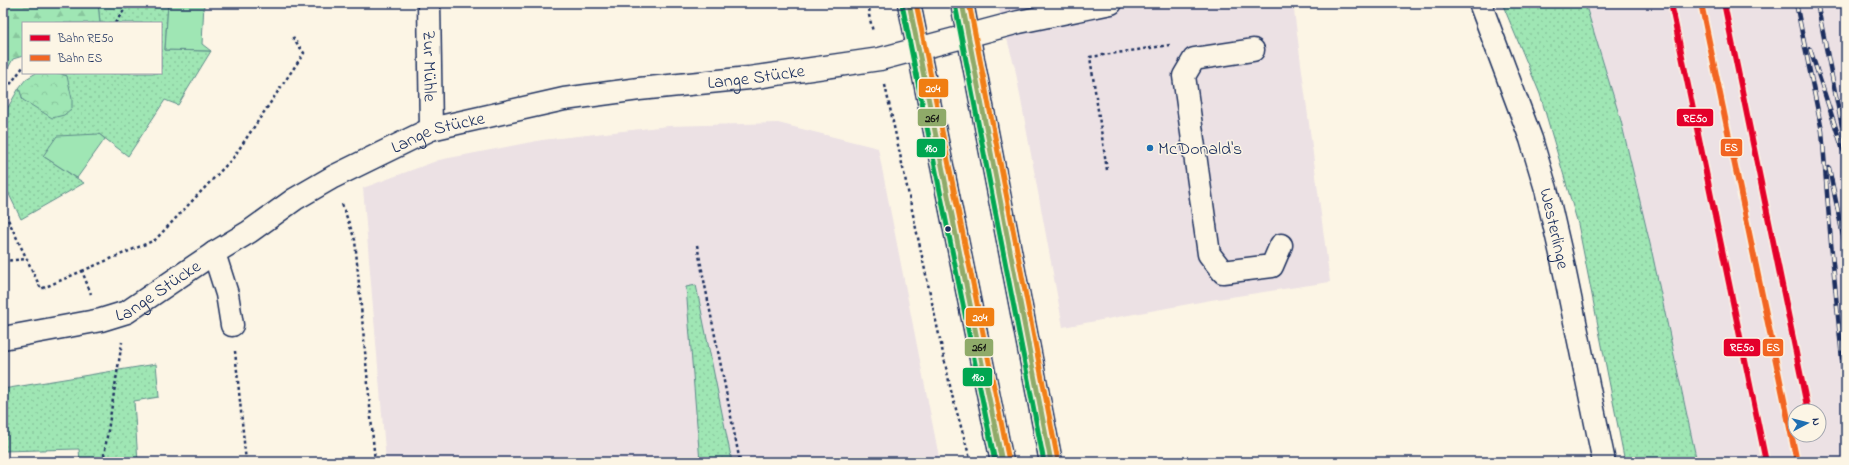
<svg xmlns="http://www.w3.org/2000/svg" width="1849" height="465" font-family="'Indie Flower',sans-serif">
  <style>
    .built { fill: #ece1e4; fill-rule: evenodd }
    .grass { fill: url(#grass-dots); stroke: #5d8a89 }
    .forest { fill: url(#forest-firs); stroke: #5d8a89 }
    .park { fill: url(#park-crowns); stroke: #5d8a89 }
    .garden { fill: #9fe6b4; stroke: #5d8a89 }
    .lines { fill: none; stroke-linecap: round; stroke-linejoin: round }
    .minor-casing { stroke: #1b2f5e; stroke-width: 25 }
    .path { stroke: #1b2f5e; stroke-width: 2.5; stroke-dasharray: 3 3; stroke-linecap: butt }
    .minor { stroke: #fcf5e5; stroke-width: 22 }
    .rail-casing { stroke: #1b2f5e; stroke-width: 4.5 }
    .rail { stroke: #fcf5e5; stroke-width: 3; stroke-dasharray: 9; stroke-linecap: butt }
    .bus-1-casing { stroke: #fcf5e5; stroke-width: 8 }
    .bus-2-casing { stroke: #fcf5e5; stroke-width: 8 }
    .bus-3-casing { stroke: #fcf5e5; stroke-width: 8 }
    .bus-1 { stroke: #8faa69; stroke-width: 5 }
    .bus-2 { stroke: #00a651; stroke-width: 5 }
    .bus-3 { stroke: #f07e12; stroke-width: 5 }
    .rail-1-casing { stroke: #fcf5e5; stroke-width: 9 }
    .rail-2-casing { stroke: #fcf5e5; stroke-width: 9 }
    .rail-1 { stroke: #e4002b; stroke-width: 6 }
    .rail-2 { stroke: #f26522; stroke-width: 6 }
    .poi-dot { fill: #1f6fb2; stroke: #fcf5e5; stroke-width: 1.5 }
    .bus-dot { fill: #1b2f5e; stroke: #fcf5e5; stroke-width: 1.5 }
    .labels { text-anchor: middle; stroke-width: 3; stroke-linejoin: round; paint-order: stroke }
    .street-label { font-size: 18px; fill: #1b2f5e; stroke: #fcf5e5 }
    .poi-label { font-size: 18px; fill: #1b2f5e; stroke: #fcf5e5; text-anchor: start }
    .line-badge { stroke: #fcf5e5; stroke-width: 1.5 }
    .badge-label { font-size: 11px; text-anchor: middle; font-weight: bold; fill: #fff }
    .pale-badge-label { font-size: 11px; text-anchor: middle; font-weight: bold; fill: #111 }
  </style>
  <defs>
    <pattern id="grass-dots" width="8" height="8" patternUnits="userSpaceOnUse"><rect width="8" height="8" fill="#9fe6b4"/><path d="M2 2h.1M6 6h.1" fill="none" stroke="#88c69d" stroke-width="1.8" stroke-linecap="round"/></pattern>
    <pattern id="forest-firs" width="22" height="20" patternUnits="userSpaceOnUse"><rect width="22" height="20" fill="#9fe6b4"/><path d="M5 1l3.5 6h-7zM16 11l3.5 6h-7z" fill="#88c69d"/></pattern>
    <pattern id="park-crowns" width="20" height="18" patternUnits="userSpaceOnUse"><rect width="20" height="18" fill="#9fe6b4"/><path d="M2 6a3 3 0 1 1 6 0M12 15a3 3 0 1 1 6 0" fill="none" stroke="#88c69d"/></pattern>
  </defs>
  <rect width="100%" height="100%" fill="#fcf5e5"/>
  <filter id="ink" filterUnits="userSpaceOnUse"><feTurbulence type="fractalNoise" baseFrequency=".025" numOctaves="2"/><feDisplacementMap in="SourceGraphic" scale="8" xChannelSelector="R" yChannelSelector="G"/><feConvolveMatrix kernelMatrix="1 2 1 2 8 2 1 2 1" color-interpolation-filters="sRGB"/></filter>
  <g filter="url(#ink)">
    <path class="built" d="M997,3H1293L1330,282L1211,300L1063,327L1015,68Z
      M1585,3H1843L1846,15V462H1697L1651,248L1621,121ZM1795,411H1819V435H1795Z
      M778,123L878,148L940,462H386L363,188L439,160L542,140L668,126Z"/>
    <path class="grass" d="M98,3H168L165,50L211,51L178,105L165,100L128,156L99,134L43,156L84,183L21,219L3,182V116L19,88L23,100L67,76L59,73H161V23H100Z
      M1502,3H1585L1621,121L1651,248L1697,462H1625L1578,224L1540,94Z
      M696,285L732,462H700L686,287Z
      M156,364L159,397L134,401L138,462H80L79,449L3,451V389Z"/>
    <path class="forest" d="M3,3H98L100,23H23V56L13,59L3,77Z"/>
    <path class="park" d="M36,73H59L67,76L72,99V108L64,115L52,118L23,100L19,88L26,79Z"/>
    <path class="garden" d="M168,3H204L202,44L211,51L165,50Z
      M99,134L105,139L77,178L43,156L57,136Z"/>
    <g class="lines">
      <defs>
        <g id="minor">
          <path id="s1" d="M429,3L431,129"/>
          <path d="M909,3L1002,462"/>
          <path d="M962,3L1051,462"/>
          <path id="s2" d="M1480,3L1531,139L1546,189L1561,254L1604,462"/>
          <path d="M1253,50L1194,59L1184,76L1209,254L1223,272L1272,266L1281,245"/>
          <path d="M214,253L227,294L232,325"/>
          <path id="s3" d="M3,338L101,320L127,312L214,253L249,232L295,199L333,177L431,129L564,99L639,89L749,78L880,59L1019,22L1111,3"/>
        </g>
      </defs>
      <use href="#minor" class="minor-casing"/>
      <path class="path" d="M870,3L869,15L873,32
        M115,23L129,3
        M885,85L952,395L971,462
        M3,94L23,67
        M1107,170L1090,57L1170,45
        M342,204L355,240L375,462
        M3,209L41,289L82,271L91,294
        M697,245L740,462
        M3,261L26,259
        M82,271L155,240L233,158L304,53L291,35
        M235,351L246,462
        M103,462L122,342"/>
      <use href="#minor" class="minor"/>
      <defs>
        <path id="rail" d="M1796,3L1822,131L1831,243L1846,401
          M1817,3L1845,141
          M1810,49L1846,159
          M1829,168L1846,250"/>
      </defs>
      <use href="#rail" class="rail-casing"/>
      <use href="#rail" class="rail"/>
      <defs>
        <path id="bus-1" d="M909,3L1002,462
          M962,3L1051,462"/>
        <path id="bus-2" d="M902,4L995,462
          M955,4L1044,462"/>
        <path id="bus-3" d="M916,3L1009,461
          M969,3L1058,461"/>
      </defs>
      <use href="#bus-1" class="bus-1-casing"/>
      <use href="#bus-2" class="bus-2-casing"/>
      <use href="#bus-3" class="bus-3-casing"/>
      <use href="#bus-1" class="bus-1"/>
      <use href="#bus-2" class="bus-2"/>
      <use href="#bus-3" class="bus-3"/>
      <defs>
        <path id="rail-1" d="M1671,3L1766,462
          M1724,3L1808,411"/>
        <path id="rail-2" d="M1701,3L1797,462"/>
      </defs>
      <use href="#rail-1" class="rail-1-casing"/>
      <use href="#rail-2" class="rail-2-casing"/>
      <use href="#rail-1" class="rail-1"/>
      <use href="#rail-2" class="rail-2"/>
    </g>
  </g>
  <circle class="poi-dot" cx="1150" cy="148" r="4"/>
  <circle class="bus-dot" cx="948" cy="229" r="3.5"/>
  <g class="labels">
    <g class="street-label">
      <text dy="6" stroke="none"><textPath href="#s1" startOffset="63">Zur Mühle</textPath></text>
      <text dy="6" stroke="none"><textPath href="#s3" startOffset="812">Lange Stücke</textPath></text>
      <text dy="6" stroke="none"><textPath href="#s3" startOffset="488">Lange Stücke</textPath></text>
      <text dy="6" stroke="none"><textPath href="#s2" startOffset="238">Westerlinge</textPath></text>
      <text dy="6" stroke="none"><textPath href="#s3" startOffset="164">Lange Stücke</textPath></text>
    </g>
    <g class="poi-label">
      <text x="1158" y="154">McDonald's</text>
    </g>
  </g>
  <g class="line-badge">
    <rect x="918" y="78" width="31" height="20" rx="4" fill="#f07e12"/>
    <rect x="917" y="108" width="30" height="19" rx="4" fill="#8faa69"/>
    <rect x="1676" y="108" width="38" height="19" rx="4" fill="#e4002b"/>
    <rect x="1720" y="138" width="23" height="19" rx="4" fill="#f26522"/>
    <rect x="916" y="138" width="30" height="20" rx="4" fill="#00a651"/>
    <rect x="965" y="307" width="30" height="20" rx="4" fill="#f07e12"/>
    <rect x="1723" y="338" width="38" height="19" rx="4" fill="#e4002b"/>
    <rect x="1762" y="338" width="22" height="19" rx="4" fill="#f26522"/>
    <rect x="964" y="338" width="30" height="19" rx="4" fill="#8faa69"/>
    <rect x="962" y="367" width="31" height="20" rx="4" fill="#00a651"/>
  </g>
  <g class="badge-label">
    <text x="933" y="92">204</text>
    <text x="1695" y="122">RE50</text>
    <text x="1731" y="151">ES</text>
    <text x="931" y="152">180</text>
    <text x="980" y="321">204</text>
    <text x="1742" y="351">RE50</text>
    <text x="1773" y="351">ES</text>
    <text x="978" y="381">180</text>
  </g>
  <g class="pale-badge-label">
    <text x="932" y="122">261</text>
    <text x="979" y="351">261</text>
  </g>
  <rect width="1849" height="465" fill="none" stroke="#fcf5e5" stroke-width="16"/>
  <rect x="8" y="8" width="1833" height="449" fill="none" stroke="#1b2f5e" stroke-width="1.5" filter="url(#ink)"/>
  <rect x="22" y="22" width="140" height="52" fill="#fcf5e5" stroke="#a2a6af"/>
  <rect x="30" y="35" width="20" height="6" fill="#e4002b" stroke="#a2a6af"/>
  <text x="58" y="42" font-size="12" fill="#1b2f5e">Bahn RE50</text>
  <rect x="30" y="55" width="20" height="6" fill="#f26522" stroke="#a2a6af"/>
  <text x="58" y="62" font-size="12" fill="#1b2f5e">Bahn ES</text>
  <g transform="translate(1807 423) rotate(83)"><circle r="19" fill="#fcf5e5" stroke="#a2a6af"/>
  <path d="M0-3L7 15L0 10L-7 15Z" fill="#1f6fb2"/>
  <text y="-6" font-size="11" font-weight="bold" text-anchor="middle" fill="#1b2f5e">N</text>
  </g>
</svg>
